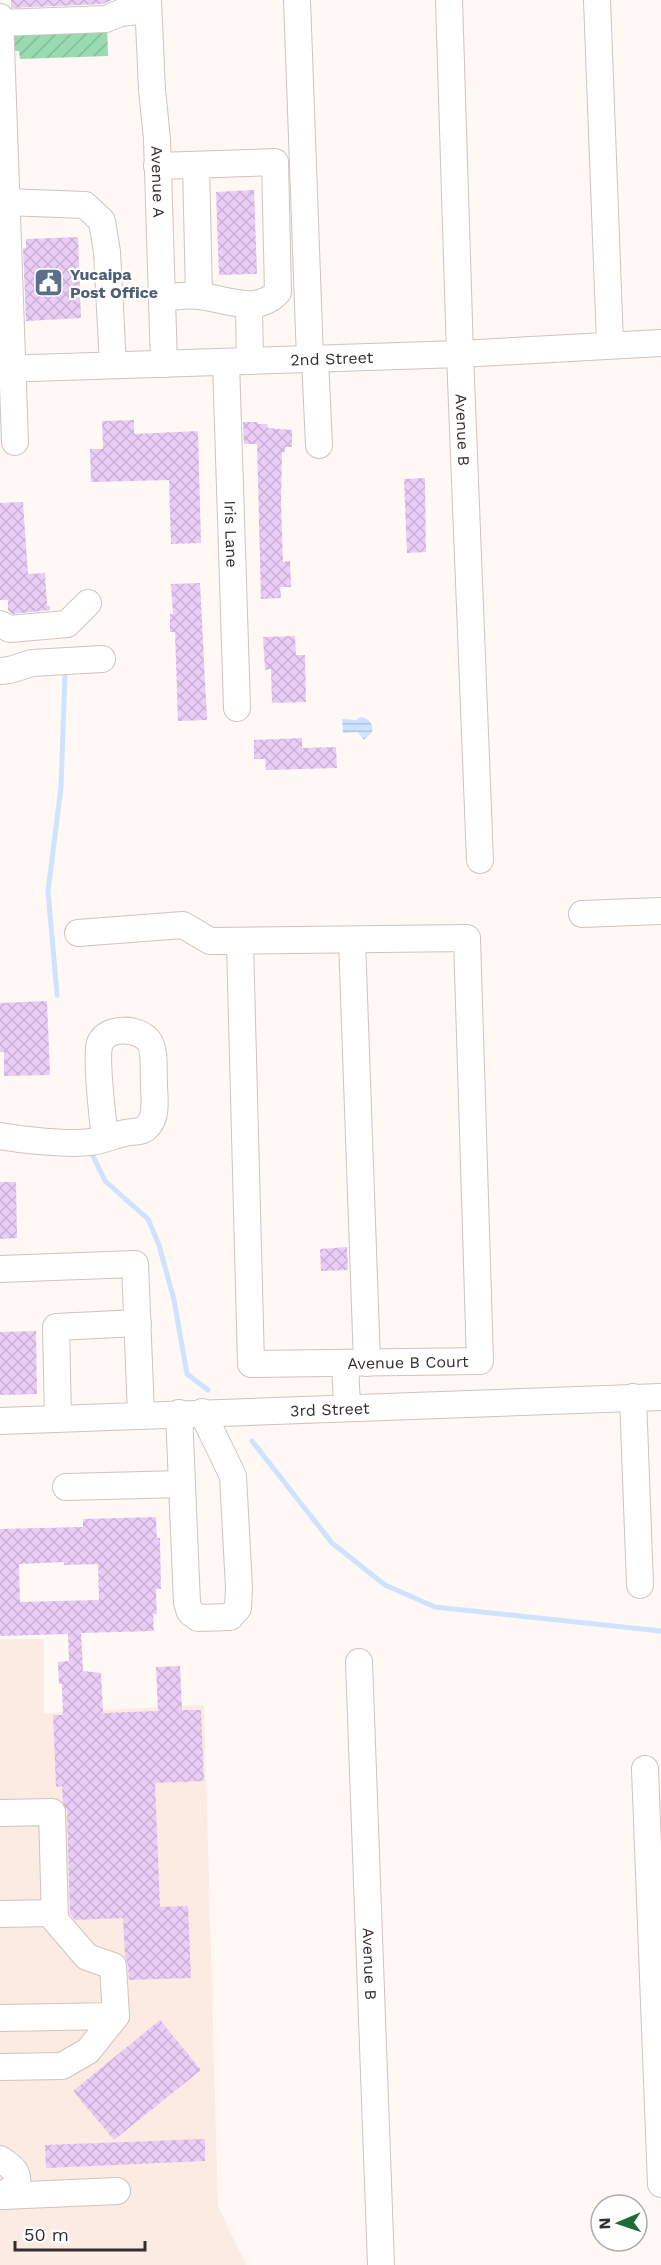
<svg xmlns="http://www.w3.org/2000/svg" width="661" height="2265" font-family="'Work Sans',sans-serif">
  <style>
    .built { fill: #fbebe3 }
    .garden { fill: url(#garden-furrows) }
    .water { fill: url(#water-rules) }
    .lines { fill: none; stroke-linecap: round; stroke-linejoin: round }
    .stream { stroke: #cee3fe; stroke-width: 5 }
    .building { fill: url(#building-cross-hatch); fill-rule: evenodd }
    .minor-casing { stroke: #d0c4be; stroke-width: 28 }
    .minor { stroke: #fff; stroke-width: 26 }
    .labels { text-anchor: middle; stroke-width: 4.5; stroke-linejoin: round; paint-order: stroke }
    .street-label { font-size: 16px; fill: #342f2d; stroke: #fff }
    .service-label { font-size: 16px; font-weight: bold; fill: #4e5e75; stroke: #fff; text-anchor: start }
  </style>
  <defs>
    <pattern id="garden-furrows" width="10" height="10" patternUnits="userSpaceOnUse" patternTransform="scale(1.5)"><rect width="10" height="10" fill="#98dbb0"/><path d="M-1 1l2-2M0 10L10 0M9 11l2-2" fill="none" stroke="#84bc98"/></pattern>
    <pattern id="water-rules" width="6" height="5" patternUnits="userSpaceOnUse" patternTransform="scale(1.5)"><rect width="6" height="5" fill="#cee3fe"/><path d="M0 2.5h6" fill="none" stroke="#b2c3da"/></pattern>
    <pattern id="building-cross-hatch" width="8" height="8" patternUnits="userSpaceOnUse" patternTransform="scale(1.5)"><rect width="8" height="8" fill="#eacdf7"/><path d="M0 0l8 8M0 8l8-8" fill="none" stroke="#c9b0d4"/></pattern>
  </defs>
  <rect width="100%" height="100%" fill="#fff8f4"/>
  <path class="built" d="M0,1639H44V1713L204,1705L218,2206L246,2265H0Z"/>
  <path class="garden" d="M107,24L108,56L20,59L19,51H13V36Z"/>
  <path class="water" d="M360,717C369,718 374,724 372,732L364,740L358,732L343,733L342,719L356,720Z"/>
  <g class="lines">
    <path class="stream" d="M57,995L48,891L61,787L65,674
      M93,1156L105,1181L148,1219L159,1245L174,1300L187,1374L208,1390
      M252,1441L332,1543L385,1585L435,1607L661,1631"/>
  </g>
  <path class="building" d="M11,0H112L103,4L11,8Z
    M254,190L257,274L219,275L216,192Z
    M78,237L81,318L26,321L23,248H26V239Z
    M134,420V434L198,431L201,543L171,544L169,480L91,482L90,449H103L102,421Z
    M243,422H258V424H267L268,428L292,430V447H285V452H282L281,502L283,562L290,561L291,587H280L281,598L261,599L257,444H244Z
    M425,478L426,552L407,553L404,479Z
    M23,502L28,574L45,573L47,606H50V610L13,614L8,611V600H0V503Z
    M200,583L207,720L178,721L175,632H170V614H173L171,584Z
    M295,636L296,655H305L306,702L272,703L271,669L265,670L263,637Z
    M302,738V748L336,747L337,768L266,770L265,759H254V740Z
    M47,1001L50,1075L4,1076V1052H0V1003Z
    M0,1182H16L17,1238L0,1239Z
    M347,1247L348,1270L321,1271L320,1249Z
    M36,1331L37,1394L0,1395V1332Z
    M156,1517L157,1538H160L161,1589H156L157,1614H153L154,1631L81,1633L83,1671L101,1673L103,1713L158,1711L156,1667L180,1666L182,1710H201L204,1781L155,1783L160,1907L188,1906L191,1978L129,1980L128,1965L125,1957L123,1918L75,1920L70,1914L67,1812L63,1802L62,1786L56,1787L53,1715H63L62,1684H59L58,1662L69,1661L68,1634L0,1636V1529L83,1527V1519ZM64,1562V1565L98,1564L99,1600L20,1602L19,1564Z
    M160,2020L201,2070L114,2140L73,2091Z
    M205,2139V2161L46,2168L45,2145Z"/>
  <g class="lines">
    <defs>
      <g id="minor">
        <path id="s1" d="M148,0L152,90L157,139L164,364"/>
        <path d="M297,0L310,359"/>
        <path id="s2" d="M449,0L460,354L480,860"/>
        <path d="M597,0L610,344"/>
        <path d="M0,17L15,442"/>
        <path d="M0,23L106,19L120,13L148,10"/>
        <path d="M196,165L199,296"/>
        <path d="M157,166L275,162L278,292C257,315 226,299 200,296C188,294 174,297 162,298"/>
        <path d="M6,202L85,205L102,221L107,252L113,365"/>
        <path d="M249,306L250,361"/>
        <path d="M315,359L319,445"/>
        <path id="s3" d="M226,362L237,708"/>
        <path id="s4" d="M0,369L460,354L661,343"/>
        <path d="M0,624L10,629L67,624L88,603"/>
        <path d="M0,671L10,670L32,663L102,659"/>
        <path d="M582,914L661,911"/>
        <path d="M78,933L183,925L210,941L467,938L480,1361L251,1364L240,943"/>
        <path d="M352,940L367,1363"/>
        <path d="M0,1136C21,1140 70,1145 90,1142C102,1141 114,1135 125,1133C133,1131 141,1133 147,1127C158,1117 154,1097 154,1084C153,1072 156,1049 148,1040C138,1028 108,1026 100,1043C95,1056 103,1121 105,1138"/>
        <path d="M0,1269L135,1264L141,1414"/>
        <path d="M345,1363L347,1407"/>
        <path d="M633,1397L640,1585"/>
        <path d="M179,1413L187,1603L190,1612L198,1618L230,1617L238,1608L239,1588L233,1476L202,1412"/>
        <path d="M58,1418L56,1327L138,1323"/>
        <path id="s5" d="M0,1421L661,1397"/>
        <path d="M66,1487L182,1484"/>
        <path id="s6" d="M359,1662L381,2265"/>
        <path d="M645,1769L661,2184"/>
        <path d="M0,1813L52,1812L55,1920L87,1957L113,1966L116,2016L0,2018"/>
        <path d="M0,1914L54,1913"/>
        <path d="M0,2067L62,2066L88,2051L116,2016"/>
        <path d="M0,2159C12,2167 19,2171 17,2186L0,2196"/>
        <path d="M3,2196L117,2191"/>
      </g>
    </defs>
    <use href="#minor" class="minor-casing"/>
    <use href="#minor" class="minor"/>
  </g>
  <defs>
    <symbol id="civic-square" viewBox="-11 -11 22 22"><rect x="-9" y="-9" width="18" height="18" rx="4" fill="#5c6f8a" stroke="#fff"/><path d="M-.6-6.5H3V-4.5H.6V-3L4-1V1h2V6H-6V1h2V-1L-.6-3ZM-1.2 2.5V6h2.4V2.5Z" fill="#fff"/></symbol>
  </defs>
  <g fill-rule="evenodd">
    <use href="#civic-square" x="32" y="266" width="33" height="33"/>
  </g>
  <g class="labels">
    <g class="street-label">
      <text dy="6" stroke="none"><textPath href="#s1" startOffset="182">Avenue A</textPath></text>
      <text dy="6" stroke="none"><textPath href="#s4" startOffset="332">2nd Street</textPath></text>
      <text dy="6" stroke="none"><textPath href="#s2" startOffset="430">Avenue B</textPath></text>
      <text dy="6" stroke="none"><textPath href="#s3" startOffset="172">Iris Lane</textPath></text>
      <text transform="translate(408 1362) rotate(-1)" y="6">Avenue B Court</text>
      <text dy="6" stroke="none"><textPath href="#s5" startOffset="330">3rd Street</textPath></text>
      <text dy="6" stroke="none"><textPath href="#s6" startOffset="302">Avenue B</textPath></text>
    </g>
    <g class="service-label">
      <text x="70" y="280">Yucaipa<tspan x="70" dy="18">Post Office</tspan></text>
    </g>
  </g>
  <g transform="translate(619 2223) rotate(268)"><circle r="28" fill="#ffffff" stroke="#aeacab" stroke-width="1.5"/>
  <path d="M0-4.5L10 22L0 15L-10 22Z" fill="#226b38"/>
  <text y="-9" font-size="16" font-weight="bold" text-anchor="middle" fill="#342f2d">N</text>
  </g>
  <path d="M15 2241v9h130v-9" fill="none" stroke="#342f2d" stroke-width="3"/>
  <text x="24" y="2241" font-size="18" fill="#342f2d" stroke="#ffffff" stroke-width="4.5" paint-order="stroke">50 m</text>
</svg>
